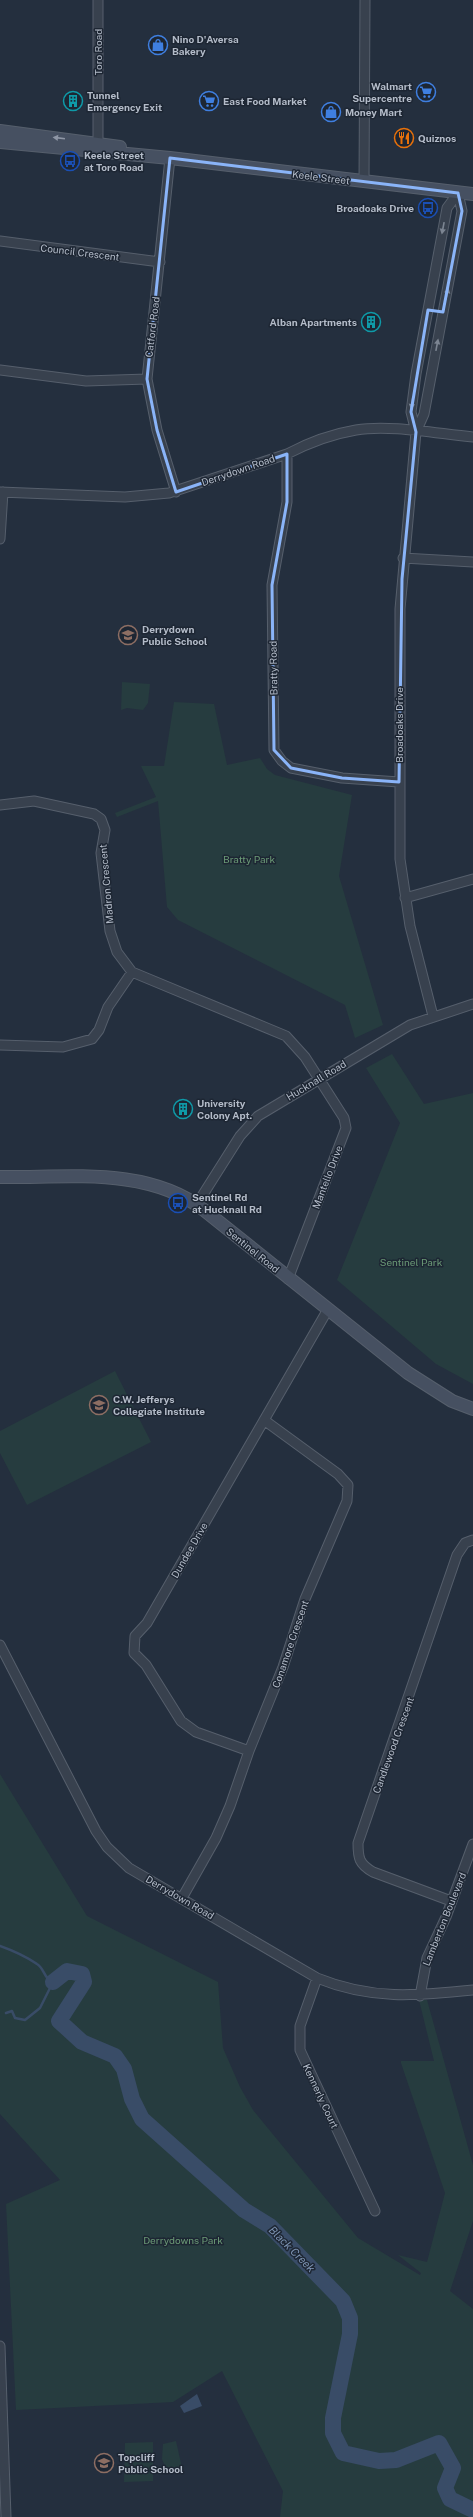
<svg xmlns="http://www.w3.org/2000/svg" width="473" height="2517" font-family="'Public Sans',sans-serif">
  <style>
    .green { fill: #263c3f }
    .water { fill: #394c67 }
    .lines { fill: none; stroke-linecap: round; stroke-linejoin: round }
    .stream { stroke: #394c67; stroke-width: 2.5 }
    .river { stroke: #394c67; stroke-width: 16 }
    .street-casing { stroke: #565f6c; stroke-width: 11 }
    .secondary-casing { stroke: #565f6c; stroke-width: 14 }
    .street { stroke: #38414e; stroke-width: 9 }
    .secondary { stroke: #465061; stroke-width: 12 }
    .oneway { fill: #8e96a5 }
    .oneway2 { fill: #7c8592 }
    .marked { fill: none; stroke: #8ab4f8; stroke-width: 3; stroke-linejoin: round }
    .labels { text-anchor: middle; stroke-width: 3; stroke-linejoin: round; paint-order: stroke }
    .poi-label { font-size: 10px; font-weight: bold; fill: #b4bcc9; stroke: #1d2633; text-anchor: start }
    .street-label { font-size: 10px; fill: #b4bcc9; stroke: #1d2633 }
    .park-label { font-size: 10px; fill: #6b9a76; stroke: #1d2633 }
    .water-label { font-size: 11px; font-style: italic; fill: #7c92b1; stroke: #1d2633 }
  </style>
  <rect width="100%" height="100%" fill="#242f3e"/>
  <path class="green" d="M122,682L150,684L148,703L143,710L127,708L121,710Z
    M174,702L214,704L227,765L260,758L267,769L275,775L352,795L339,876L383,1025L355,1038L345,1005L178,920L167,907L158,801L117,817L115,813L156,797L141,766H164Z
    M392,1054L424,1104L473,1093V1384L436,1364L337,1280L400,1123L366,1068Z
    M115,1371L151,1442L27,1505L0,1453V1431Z
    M0,1774L87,1916L218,1982L223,2048L240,2087L253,2110L358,2238L420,2275L421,2273L398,2255L427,2262L445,2193L401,2063V2061H434L419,2000H427L473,2165V2221L450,2291L473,2309V2517H280L283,2491L222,2371L173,2402L16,2410L6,2204L60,2180L0,2114Z
    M176,2441L182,2468L166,2469L162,2459L163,2444Z
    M153,2442V2481L124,2482L125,2443Z"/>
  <path class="water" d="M197,2394L202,2406L184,2413L180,2406Z"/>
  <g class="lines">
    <path class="stream" d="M0,1946C14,1951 25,1956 37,1964C45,1969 43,1978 53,1982L40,2008L25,2020L15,2018L12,2011L6,2013"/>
    <path class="river" d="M53,1982L67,1971L82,1974L84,1982L59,2021L82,2042L115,2056L124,2069L132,2099L142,2119L244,2210L270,2226L343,2301L350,2318V2334L333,2418V2433L343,2453L379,2461L396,2460L439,2443L453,2468L445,2488L450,2499L473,2510"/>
    <defs>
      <path id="street" d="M98,150V0
        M170,158L147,379L157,430L176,492
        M364,182L365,0
        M0,241L160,262
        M0,370L86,381L147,379
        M416,432L424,414L462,211L458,193
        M287,454V502L272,585L274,750L282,761L291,768L342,778L399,782
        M0,492L125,497L169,493L287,454C308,443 332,434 356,430C389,424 439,434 473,437
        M0,539L3,492
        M403,558L473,562
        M0,805L34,801L94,814L101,819L105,830L101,853L110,931L117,952L132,972L286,1036L305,1057L344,1118L346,1128L288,1279
        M405,898L473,879
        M433,1016L410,926L400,859V609L416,432L411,412L416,374L447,208L458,193
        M0,1045L63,1047L92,1039L99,1030L108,1007L132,972
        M197,1204L240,1136L258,1116L410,1025L473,1004
        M0,1645L96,1831L107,1847L129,1868L317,1978C371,2000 416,1996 473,1990
        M249,1751L196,1732L181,1721L146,1665L134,1653L135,1636L147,1623L327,1311
        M182,1898L216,1838L230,1806L249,1751L283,1667L305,1599L347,1501L348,1485L338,1474L264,1420
        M451,1901L373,1872C359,1864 358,1858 358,1843L457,1555L465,1543L473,1540
        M317,1978L300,2026V2050L375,2211
        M420,1996L427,1958L446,1917L473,1844
        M0,2346L6,2517"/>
      <path id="secondary" d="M0,131L120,147
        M0,142L170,158L473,194
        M0,1177C68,1178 147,1166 204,1210L408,1373L452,1401L473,1409"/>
    </defs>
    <use href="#street" class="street-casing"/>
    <use href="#secondary" class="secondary-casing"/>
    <use href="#street" class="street"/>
    <use href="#secondary" class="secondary"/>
  </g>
  <defs><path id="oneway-solid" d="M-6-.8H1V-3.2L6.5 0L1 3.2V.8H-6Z"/></defs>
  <use class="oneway" href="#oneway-solid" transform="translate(59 138) rotate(-173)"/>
  <g class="oneway2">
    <use href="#oneway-solid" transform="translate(443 228) rotate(101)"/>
    <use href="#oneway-solid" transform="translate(447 294) rotate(-78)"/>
    <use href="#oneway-solid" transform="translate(437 345) rotate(-79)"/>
    <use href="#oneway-solid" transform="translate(412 403) rotate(98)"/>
  </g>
  <path class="marked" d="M170,158L458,193L462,211L443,312L428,310L411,412L416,432L402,579L399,782L342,778L291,768L274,750L272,585L287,502V454L176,492L157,430L147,379Z"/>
  <defs>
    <symbol id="shop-ring" viewBox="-11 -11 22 22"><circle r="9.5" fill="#1d2633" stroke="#3f7fe0" stroke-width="1.5"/><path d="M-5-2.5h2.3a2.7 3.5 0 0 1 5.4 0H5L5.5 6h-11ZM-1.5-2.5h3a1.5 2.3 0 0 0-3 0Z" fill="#3f7fe0"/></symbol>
    <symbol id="supermarket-ring" viewBox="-11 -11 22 22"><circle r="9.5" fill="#1d2633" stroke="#3f7fe0" stroke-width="1.5"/><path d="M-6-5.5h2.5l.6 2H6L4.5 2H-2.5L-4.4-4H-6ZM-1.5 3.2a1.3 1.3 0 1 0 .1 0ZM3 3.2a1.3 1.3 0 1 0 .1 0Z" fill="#3f7fe0"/></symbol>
    <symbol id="building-ring" viewBox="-11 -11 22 22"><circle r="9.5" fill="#1d2633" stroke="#0f9aa8" stroke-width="1.5"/><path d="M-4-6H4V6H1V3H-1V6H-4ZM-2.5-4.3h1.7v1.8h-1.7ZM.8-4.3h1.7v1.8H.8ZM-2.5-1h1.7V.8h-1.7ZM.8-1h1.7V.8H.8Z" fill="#0f9aa8"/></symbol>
    <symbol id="restaurant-ring" viewBox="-11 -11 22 22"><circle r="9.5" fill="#1d2633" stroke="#e8710a" stroke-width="1.5"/><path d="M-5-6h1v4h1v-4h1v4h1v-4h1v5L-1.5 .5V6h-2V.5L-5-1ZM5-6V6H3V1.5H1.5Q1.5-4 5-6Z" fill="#e8710a"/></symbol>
    <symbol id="bus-ring" viewBox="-11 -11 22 22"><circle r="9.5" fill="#1d2633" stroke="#1a4fb4" stroke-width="1.5"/><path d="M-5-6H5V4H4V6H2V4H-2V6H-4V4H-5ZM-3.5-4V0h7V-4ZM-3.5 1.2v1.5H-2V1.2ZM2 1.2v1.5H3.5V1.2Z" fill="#1a4fb4"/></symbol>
    <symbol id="school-ring" viewBox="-11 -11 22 22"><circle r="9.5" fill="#1d2633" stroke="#8d6e63" stroke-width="1.5"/><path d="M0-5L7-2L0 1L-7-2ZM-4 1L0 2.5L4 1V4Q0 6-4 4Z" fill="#8d6e63"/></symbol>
  </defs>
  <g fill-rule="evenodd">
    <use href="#shop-ring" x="147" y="34" width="22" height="22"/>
    <use href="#supermarket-ring" x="415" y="81" width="22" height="22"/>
    <use href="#building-ring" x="62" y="90" width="22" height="22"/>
    <use href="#supermarket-ring" x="198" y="90" width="22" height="22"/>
    <use href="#shop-ring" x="320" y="101" width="22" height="22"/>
    <use href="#restaurant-ring" x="393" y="127" width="22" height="22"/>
    <use href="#bus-ring" x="59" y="150" width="22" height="22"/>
    <use href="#bus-ring" x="417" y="197" width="22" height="22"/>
    <use href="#building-ring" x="360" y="311" width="22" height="22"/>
    <use href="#school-ring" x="117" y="624" width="22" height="22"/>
    <use href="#building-ring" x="172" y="1098" width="22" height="22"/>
    <use href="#bus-ring" x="167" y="1192" width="22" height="22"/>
    <use href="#school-ring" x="88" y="1394" width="22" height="22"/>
    <use href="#school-ring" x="93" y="2452" width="22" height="22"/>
  </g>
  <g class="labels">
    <g class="poi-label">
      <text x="172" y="43">Nino D'Aversa<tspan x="172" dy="12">Bakery</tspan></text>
      <text x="412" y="90" text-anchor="end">Walmart<tspan x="412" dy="12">Supercentre</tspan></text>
      <text x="87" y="99">Tunnel<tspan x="87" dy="12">Emergency Exit</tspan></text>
      <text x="223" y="105">East Food Market</text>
      <text x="345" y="116">Money Mart</text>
      <text x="418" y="142">Quiznos</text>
      <text x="84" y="159">Keele Street<tspan x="84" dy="12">at Toro Road</tspan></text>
      <text x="414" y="212" text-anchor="end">Broadoaks Drive</text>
      <text x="357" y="326" text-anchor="end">Alban Apartments</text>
      <text x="142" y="633">Derrydown<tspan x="142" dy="12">Public School</tspan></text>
      <text x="197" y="1107">University<tspan x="197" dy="12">Colony Apt.</tspan></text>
      <text x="192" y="1201">Sentinel Rd<tspan x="192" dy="12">at Hucknall Rd</tspan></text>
      <text x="113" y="1403">C.W. Jefferys<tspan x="113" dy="12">Collegiate Institute</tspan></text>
      <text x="118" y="2461">Topcliff<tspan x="118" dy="12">Public School</tspan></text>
    </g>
    <g class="street-label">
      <text transform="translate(98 52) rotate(-90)" y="4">Toro Road</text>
      <text transform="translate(321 177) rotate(7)" y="4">Keele Street</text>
      <text transform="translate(80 252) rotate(7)" y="4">Council Crescent</text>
      <text transform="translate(152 327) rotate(-83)" y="4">Catford Road</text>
      <text transform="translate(238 470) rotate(-19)" y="4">Derrydown Road</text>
      <text transform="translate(273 668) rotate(-91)" y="4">Bratty Road</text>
      <text transform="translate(399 725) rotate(-90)" y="4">Broadoaks Drive</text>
      <text transform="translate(106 884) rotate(-95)" y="4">Madron Crescent</text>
      <text transform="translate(316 1080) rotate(-31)" y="4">Hucknall Road</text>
      <text transform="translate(327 1177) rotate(-69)" y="4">Mantello Drive</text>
      <text transform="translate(253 1250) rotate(39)" y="4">Sentinel Road</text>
      <text transform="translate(189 1550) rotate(-60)" y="4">Dundee Drive</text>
      <text transform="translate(290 1644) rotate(-71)" y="4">Conamore Crescent</text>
      <text transform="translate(393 1745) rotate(-70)" y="4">Candlewood Crescent</text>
      <text transform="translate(180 1897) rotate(30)" y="4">Derrydown Road</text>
      <text transform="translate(444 1919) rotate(-68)" y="4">Lamberton Boulevard</text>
      <text transform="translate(321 2096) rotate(65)" y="4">Kennerly Court</text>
    </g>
    <g class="park-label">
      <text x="249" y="863">Bratty Park</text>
      <text x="411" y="1266">Sentinel Park</text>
      <text x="183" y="2244">Derrydowns Park</text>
    </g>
    <g class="water-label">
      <text transform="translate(292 2249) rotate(45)" y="4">Black Creek</text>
    </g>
  </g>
</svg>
